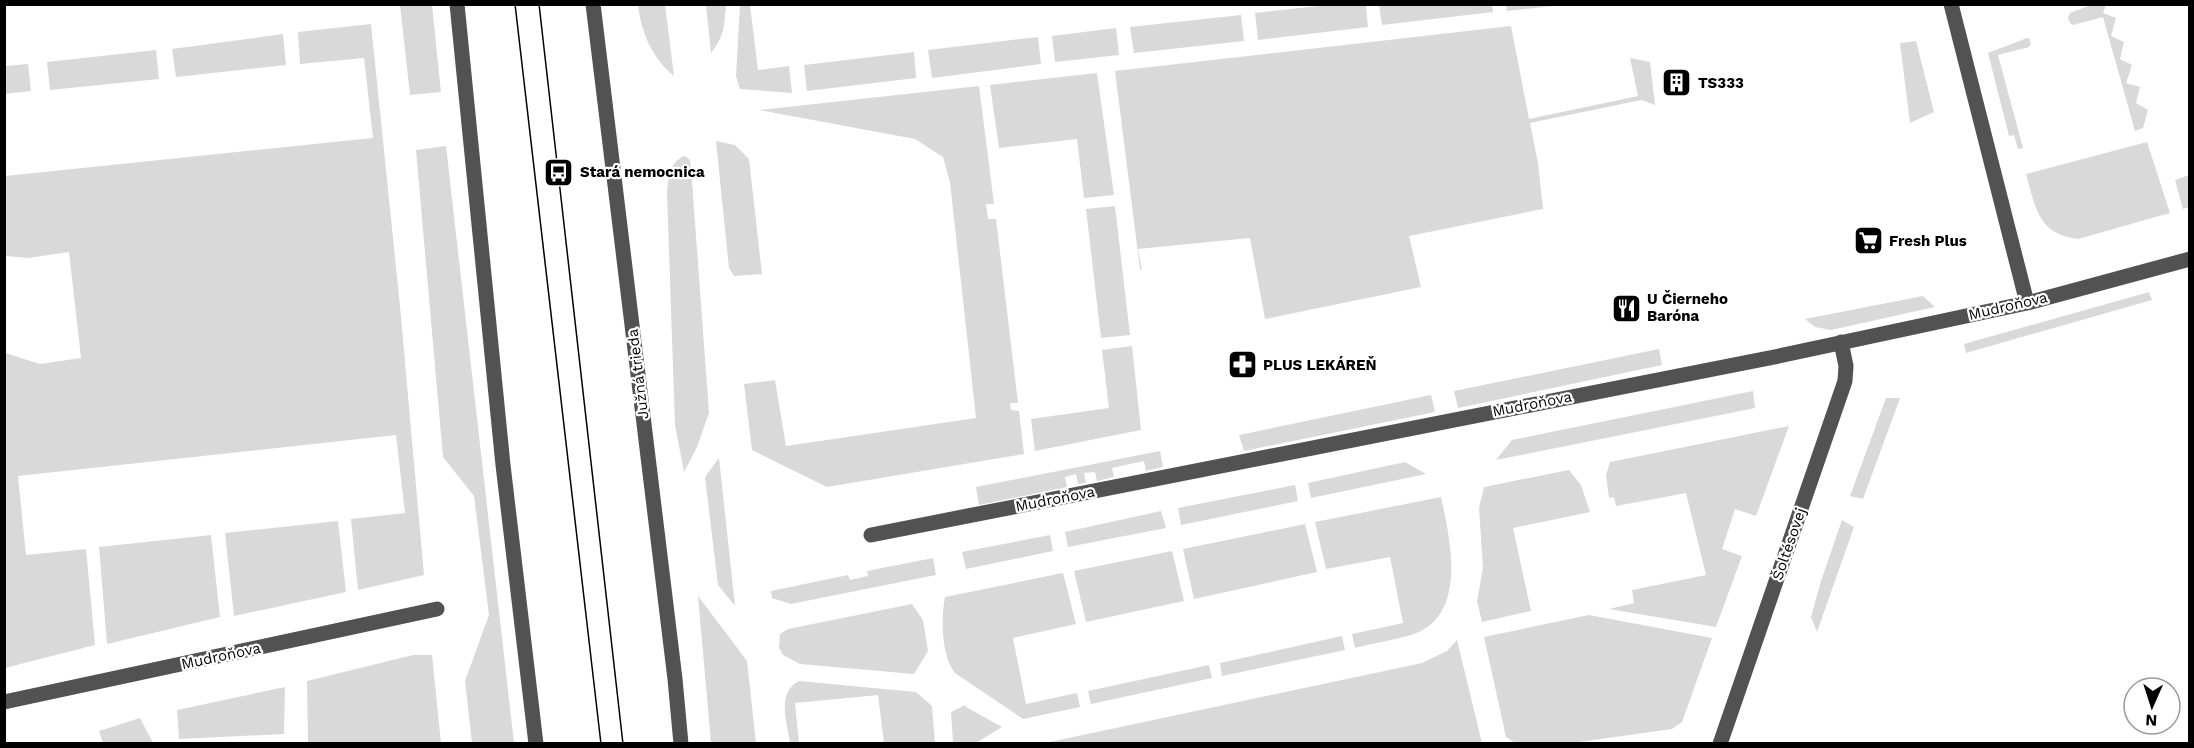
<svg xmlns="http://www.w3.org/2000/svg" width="2194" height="748" font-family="'Work Sans',sans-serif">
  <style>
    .green { fill: #d9d9d9 }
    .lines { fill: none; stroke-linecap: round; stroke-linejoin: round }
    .minor { stroke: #525252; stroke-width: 15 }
    .tram { stroke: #000; stroke-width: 1.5 }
    .labels { text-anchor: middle; stroke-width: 4.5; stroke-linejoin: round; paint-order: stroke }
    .poi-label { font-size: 15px; font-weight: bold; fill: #000; stroke: #fff; text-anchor: start }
    .street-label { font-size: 15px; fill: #000; stroke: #fff }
  </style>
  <rect width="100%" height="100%" fill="#fff"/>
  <path class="green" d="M400,5H432L441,92L410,95Z
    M638,5H665L674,76C652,58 641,32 638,5Z
    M706,5H726C724,27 725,35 711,53Z
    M740,5H750L758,70L789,66L792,93L740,89L736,76Z
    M1327,5H1366L1368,27L1258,40L1255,13Z
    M1379,5H1492L1493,12L1382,25Z
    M1506,5V4L1562,5L1507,11Z
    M2106,5L2103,13L2116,18L2111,36L2124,42L2120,59L2132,65L2126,83L2140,87L2136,103L2148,110L2143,128L2135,131L2103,17L2073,25L2070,23L2068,18L2070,13L2091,5Z
    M1241,15L1244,41L1134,53L1130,27Z
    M371,24L400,306L424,575L358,590L351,519L405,513L396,435L18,476L26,555L86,549L95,645L5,668V353L40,364L81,358L69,252L28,258L5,256V176L373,138L364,58L300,64L298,32Z
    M1511,26L1529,119L1638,96L1630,58L1650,62L1655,105L1641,100L1530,123L1538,163L1543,209L1409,236L1421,287L1265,319L1250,238L1138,249L1142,270L1140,269L1115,71Z
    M1116,28L1119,55L1055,62L1052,36Z
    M283,34L286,65L176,77L172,49Z
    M1038,37L1041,64L932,78L928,50Z
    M2027,38H2029L2031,44L2029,47L1998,55L2023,148L2018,149L2014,135L2009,136L1988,53Z
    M1916,41L1934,112L1910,123L1900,43Z
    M156,50L159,79L50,90L47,62Z
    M914,52L916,78L807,91L804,65Z
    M28,64L31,91L5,94V66Z
    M1097,73L1114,195L1084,198L1077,139L999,148L990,85Z
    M979,86L994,204H986L988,219H996L1018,403H1010L1011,410L1019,411L1024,454L827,487L752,450L744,384L775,380L786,446L976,418L950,182L943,157L915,139L759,110Z
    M716,141L735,145L749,159L762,274L734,276L729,268Z
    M2147,142L2170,213L2078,239C2038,235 2035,206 2026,174Z
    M446,146L514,743H472L465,681L489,615L474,496L443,457L416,150Z
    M685,156L690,160L691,168L709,413L697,447L684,472L675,425L667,194C668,180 669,161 685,156Z
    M2189,175V207L2183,209L2175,180Z
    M1115,206L1130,335L1101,338L1086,209Z
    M2149,292L2152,300L1966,353L1964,344Z
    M1923,296L1935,307L1831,330L1815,327L1805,319Z
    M1132,346L1141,430L1035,451L1031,419L1109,408L1102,350Z
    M1659,349L1662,365L1458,408L1454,391Z
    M1753,391L1755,408L1496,460L1512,440Z
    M1431,395L1435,412L1244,451L1239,435Z
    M1886,398H1900L1863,499L1850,496Z
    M1789,426L1756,516L1735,509L1722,549L1742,556L1716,627L1609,609L1634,603L1632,590L1706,575L1686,493L1616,506L1614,497L1609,498L1606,475L1610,462Z
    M1160,451L1163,467L1146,471L1144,461L1112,468L1114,477L1097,481L1095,472L1084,473L1086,483L1078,484L1076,474L1065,477L1067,487L979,505L976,487Z
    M719,458L735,606L718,585L705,477Z
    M1405,462L1426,474L1311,498L1308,483Z
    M1569,470L1581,485L1590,512L1513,528L1531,611L1482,622L1477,601L1483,568L1479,508L1484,487Z
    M1295,485L1298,501L1181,525L1178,508Z
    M1441,497C1450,539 1468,614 1414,634C1395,640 1374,643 1355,648L1352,634L1403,623L1390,557L1326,569L1315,522Z
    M1161,511L1166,528L1068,547L1065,532Z
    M1842,520L1854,527L1817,632L1811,617L1821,581Z
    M338,521L346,592L234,616L225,533Z
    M1305,524L1317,572L1194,599L1183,549Z
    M211,535L220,617L107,644L99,547Z
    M1050,535L1053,551L966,569L962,552Z
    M1172,551L1184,601L1086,622L1074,571Z
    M933,558L936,575L791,604L772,598L771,591L848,575L850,580L868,576L867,571Z
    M1063,573L1076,624L1013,638L1026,704L1077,693L1080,707L1023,719L955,673C941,656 941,618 945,597Z
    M698,596L747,661L756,743H711Z
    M912,604L923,620L928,651L914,674L800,664L783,655L779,648L780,634L788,629Z
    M1589,615L1712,638L1682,722L1672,729L1565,744L1515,743L1506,737L1484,637Z
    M1342,636L1345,650L1222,676L1220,663Z
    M1457,640L1482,743H1045L1422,663L1447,651Z
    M413,655H432L441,743H308L307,681Z
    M1209,665L1212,678L1091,704L1088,691Z
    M799,681L916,692L932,706L935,743H884L878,695L795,703L799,743H790C787,722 776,693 799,681Z
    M285,687L284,734L179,739L177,710Z
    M965,705L966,707L1002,727L976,743H953L951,712Z
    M140,718L153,743H103L99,731Z"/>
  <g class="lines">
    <path class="minor" d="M457,4L503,465L536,744
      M593,4L675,679L681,744
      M1951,4L2027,303
      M871,535L1779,356L2027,303L2190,259
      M4,702L437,609
      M1720,744L1845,381L1846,366L1841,342"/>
    <path class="tram" d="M515,4L601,744
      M539,4L623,744"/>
  </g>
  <defs>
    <symbol id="building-square" viewBox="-11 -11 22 22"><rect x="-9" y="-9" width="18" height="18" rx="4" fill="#000" stroke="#fff"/><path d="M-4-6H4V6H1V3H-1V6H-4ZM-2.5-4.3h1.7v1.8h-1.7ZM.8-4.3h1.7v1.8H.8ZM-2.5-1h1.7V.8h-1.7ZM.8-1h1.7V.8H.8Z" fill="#fff"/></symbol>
    <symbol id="bus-square" viewBox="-11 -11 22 22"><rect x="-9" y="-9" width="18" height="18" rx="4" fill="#000" stroke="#fff"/><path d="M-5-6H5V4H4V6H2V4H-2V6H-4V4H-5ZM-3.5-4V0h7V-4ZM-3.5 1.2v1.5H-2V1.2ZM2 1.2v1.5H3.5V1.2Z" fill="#fff"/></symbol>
    <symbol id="supermarket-square" viewBox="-11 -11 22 22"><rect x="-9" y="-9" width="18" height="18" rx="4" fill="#000" stroke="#fff"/><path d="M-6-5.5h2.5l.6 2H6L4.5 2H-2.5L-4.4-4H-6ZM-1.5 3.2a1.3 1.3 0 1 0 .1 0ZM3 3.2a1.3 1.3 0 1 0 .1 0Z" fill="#fff"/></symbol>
    <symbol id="restaurant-square" viewBox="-11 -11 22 22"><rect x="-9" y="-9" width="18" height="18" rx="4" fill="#000" stroke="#fff"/><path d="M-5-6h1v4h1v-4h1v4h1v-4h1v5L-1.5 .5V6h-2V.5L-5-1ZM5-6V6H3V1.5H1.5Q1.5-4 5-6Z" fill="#fff"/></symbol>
    <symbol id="pharmacy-square" viewBox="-11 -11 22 22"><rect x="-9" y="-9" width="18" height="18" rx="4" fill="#000" stroke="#fff"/><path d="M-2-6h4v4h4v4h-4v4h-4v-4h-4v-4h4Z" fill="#fff"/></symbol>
  </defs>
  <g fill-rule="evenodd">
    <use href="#building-square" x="1660" y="66" width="33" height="33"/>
    <use href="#bus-square" x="542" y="156" width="33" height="33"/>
    <use href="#supermarket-square" x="1852" y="224" width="33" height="33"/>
    <use href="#restaurant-square" x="1610" y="292" width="33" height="33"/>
    <use href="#pharmacy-square" x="1226" y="348" width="33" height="33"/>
  </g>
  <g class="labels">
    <g class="poi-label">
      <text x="1698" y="88">TS333</text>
      <text x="580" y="177">Stará nemocnica</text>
      <text x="1889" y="246">Fresh Plus</text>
      <text x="1647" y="304">U Čierneho<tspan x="1647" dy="17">Baróna</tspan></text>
      <text x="1263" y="370">PLUS LEKÁREŇ</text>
    </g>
    <g class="street-label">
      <text transform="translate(2008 306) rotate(-13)" y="5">Mudroňova</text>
      <text transform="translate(638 374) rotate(-97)" y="5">Južná trieda</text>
      <text transform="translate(1532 404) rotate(-11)" y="5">Mudroňova</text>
      <text transform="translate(1055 499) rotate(-11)" y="5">Mudroňova</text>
      <text transform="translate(1789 544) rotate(-71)" y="5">Šoltésovej</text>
      <text transform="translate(221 656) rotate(-12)" y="5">Mudroňova</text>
    </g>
  </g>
  <rect width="2194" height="748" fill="none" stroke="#000000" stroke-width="12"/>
  <g transform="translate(2152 706) rotate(183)"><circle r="28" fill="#ffffff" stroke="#999999" stroke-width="1.5"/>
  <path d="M0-4.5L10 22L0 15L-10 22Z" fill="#000000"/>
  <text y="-9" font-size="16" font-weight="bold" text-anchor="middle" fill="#000000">N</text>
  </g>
</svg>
